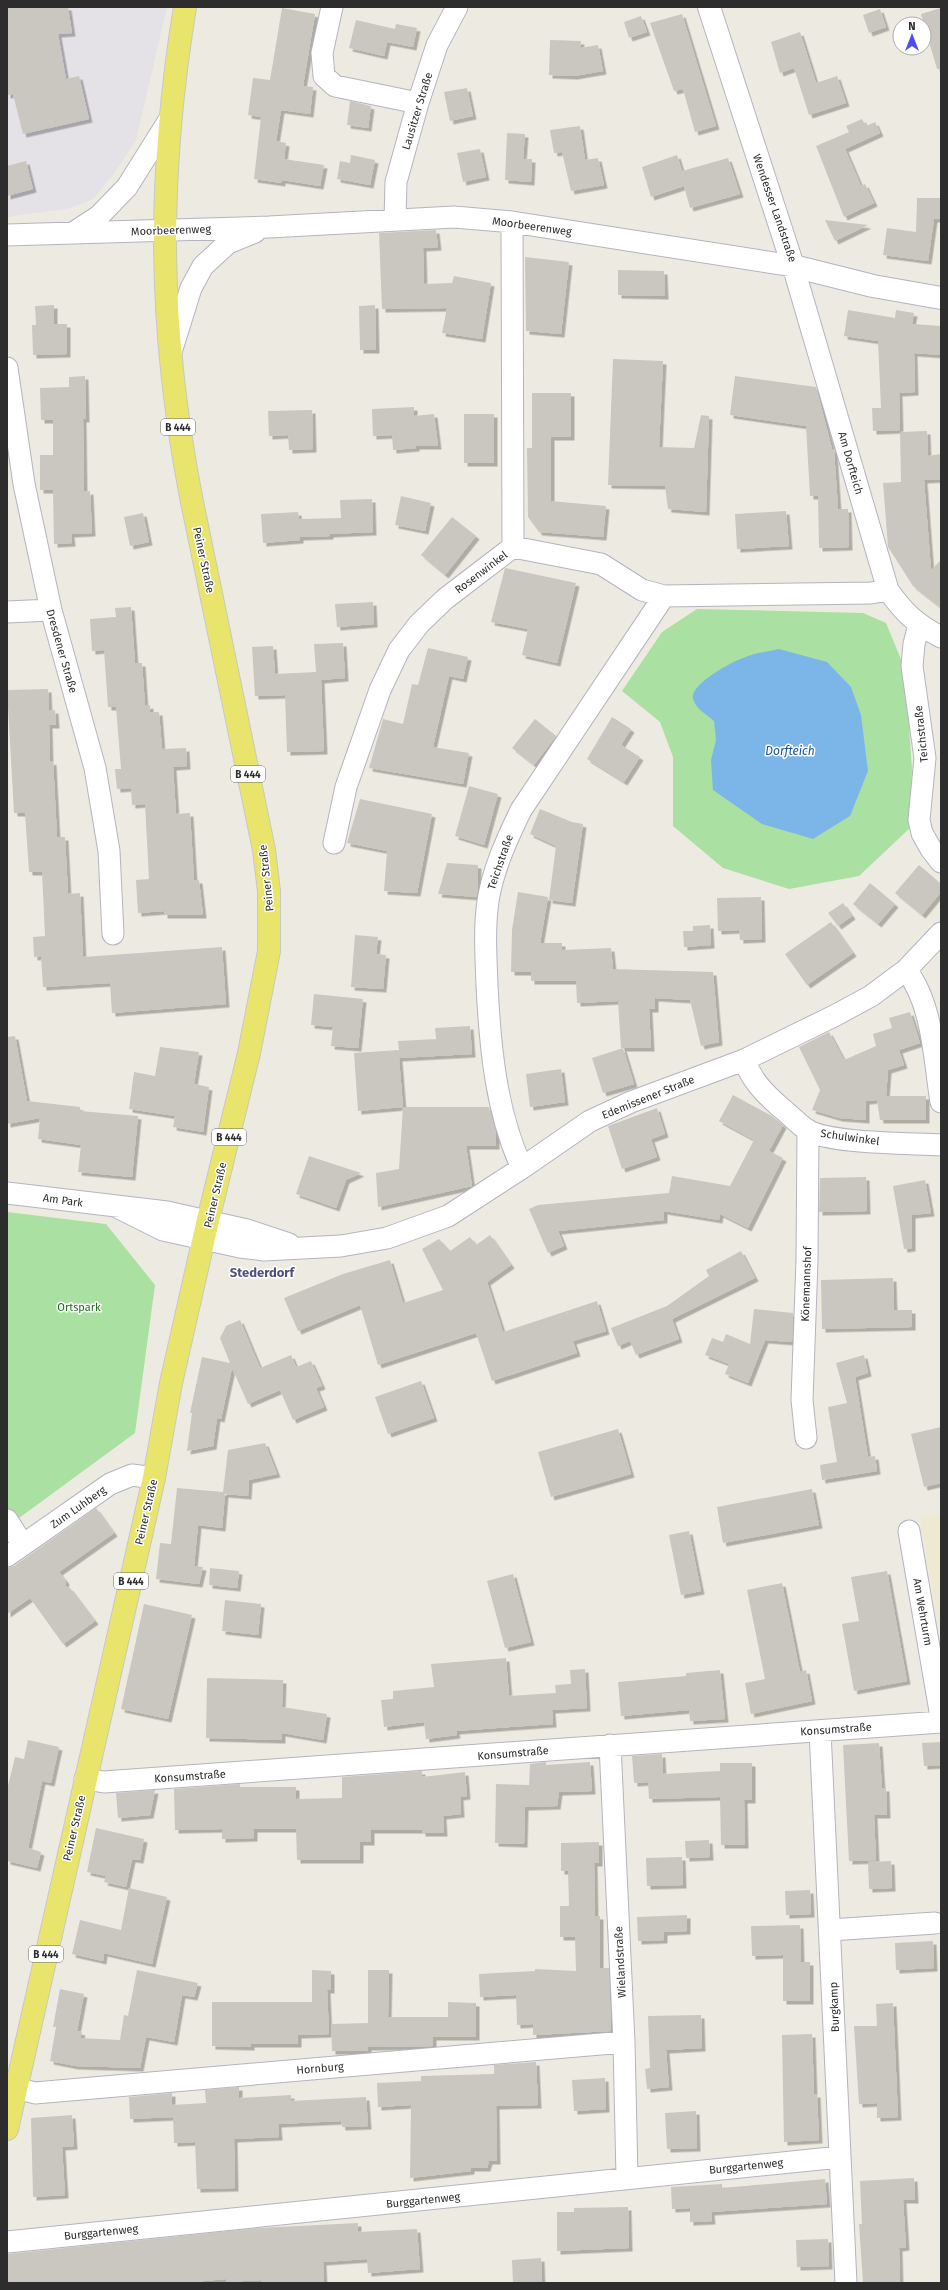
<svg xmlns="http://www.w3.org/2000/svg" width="948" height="2290" font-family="'Fira Sans',sans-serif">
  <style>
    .industrial { fill: #e4e1e7 }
    .education { fill: #eeead2 }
    .green { fill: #aae0a1 }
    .water { fill: #7cb6e8 }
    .building { fill: #c9c7c0; filter: url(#shadow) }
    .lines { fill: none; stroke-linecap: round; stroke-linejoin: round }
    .minor-casing { stroke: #b4b4bf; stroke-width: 23 }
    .tertiary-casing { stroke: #b4b4bf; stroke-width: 24 }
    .primary-casing { stroke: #c8c8c8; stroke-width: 24 }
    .minor { stroke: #fff; stroke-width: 21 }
    .tertiary { stroke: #fff; stroke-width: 22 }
    .primary { stroke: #e9e46b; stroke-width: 22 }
    .labels { text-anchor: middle; stroke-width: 3; stroke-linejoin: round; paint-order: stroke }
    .shield { fill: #fff; stroke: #6c6c6c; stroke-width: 1 }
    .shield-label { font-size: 10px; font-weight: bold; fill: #2d2d2d }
    .street-label { font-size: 11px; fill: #2d2d2d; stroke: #fff }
    .park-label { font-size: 11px; fill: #216720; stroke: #fff }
    .water-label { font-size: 12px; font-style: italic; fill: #165298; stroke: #fff }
    .quarter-label { font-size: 13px; font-weight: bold; fill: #50507c; stroke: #fff }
  </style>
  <defs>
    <filter id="shadow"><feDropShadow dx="3.5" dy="3.5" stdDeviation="0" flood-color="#0004"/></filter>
  </defs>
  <rect width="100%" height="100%" fill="#edebe1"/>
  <path class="industrial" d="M7,7H167L136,140L115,172L93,199L71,208L7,217Z"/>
  <path class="education" d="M941,1513V1636L920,1518Z"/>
  <path class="green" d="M697,609L863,613L886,623L905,669L912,769L910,828L859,876L789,889L723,868L673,826V757L660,722L622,691L662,632Z
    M7,1212L106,1224L155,1285L135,1433L15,1521L7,1509Z"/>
  <path class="water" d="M779,649L827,662L851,687L861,715L868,771L850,816L813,839L762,824L713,790L711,760L716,740L714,721C706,714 696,709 693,699C689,685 731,662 743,658C754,653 767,652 779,649Z"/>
  <path class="building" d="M7,7H68L72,33L58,34L66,79L79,76L89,119L23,134L13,94L7,95Z
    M282,8L315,14L303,86L313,87L310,114L281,110L276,141L286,143L284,159L324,165L320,186L282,180V183L254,179L261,117L248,115L253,78L270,80Z
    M941,8V69H937L921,14Z
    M880,9L886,27L869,33L863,15Z
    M682,14L716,126L695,132L683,89L674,91L650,23Z
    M641,16L647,32L629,38L624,22Z
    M356,20L395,29L396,24L417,28L413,47L387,42L384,56L349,48Z
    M800,32L816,83L837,76L846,103L809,115L794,68L780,73L771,42Z
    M550,40L581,41L580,48L598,45L603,71L574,76L549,75Z
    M467,88L473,116L450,121L444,92Z
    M350,101L371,106L368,128L347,125Z
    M862,119L866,126L875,122L880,133L845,149L861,186L865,184L874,203L844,217L816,146L849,132L846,126Z
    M580,126L585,160L598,158L604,185L571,191L562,152L554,153L550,130Z
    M507,133L525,134L523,159H532L531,182L505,180Z
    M480,149L486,177L463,182L457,153Z
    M351,155L375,160L370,185L337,179L340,161L350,163Z
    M677,155L682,171L728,158L740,194L690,208L684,186L651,197L642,167Z
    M26,161L33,189L7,196V166Z
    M917,198H941V219H934L928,261L883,255L887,228L916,232Z
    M825,220L868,225L835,241Z
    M436,230L438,247L423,248L424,284L452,283L454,276L491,283L482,339L442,333L447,308L382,309L379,233Z
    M525,257L569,262L561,334L526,331Z
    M618,270L664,271L665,296L618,295Z
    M54,305V324H67V354L33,355L32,325H36L35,306Z
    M375,305L376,350H360L359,306Z
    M848,310L895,318L896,310L914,313L912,324L941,326V355L914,353L915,392L899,393L900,430L873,431L872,408H881L878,341L844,336Z
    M613,359L663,361L659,447L694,448L701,415L709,416L706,512L668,509L665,486L608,485Z
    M85,376L86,419H83L84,492L90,491L92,533L71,534L72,543L54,544L53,490H40V455H53V420H41L40,388L69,387V377Z
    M735,376L816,387L832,449L834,450L838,509H848L849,547L819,548L818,496H810L806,426L730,415Z
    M532,393H571V437H551V501L606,506L603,537L539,532L528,517L527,448H532Z
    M414,407V416L434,414L438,446H416V448L393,450L392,435L373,436L372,409Z
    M312,410L313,449L289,450L288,435L269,436L268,411Z
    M464,414H494V463H464Z
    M927,431L928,456L941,454V479L924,480L931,570L941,560V608L913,586L888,547L883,483L901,482L900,432Z
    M401,496L431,503L425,531L395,525Z
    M372,499L373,532L330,534V536L300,537V540L263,543L261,514L298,512L299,519L341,518L340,500Z
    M786,511L789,546L737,549L735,514Z
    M143,513L149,542L130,546L124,517Z
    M452,517L476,536L445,575L421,555Z
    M505,568L576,583L557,663L522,655L528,629L491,622Z
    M373,602L374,624L337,627L335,604Z
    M131,607L135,663H142L145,706L150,705V712H159L162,749L186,748L187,766L173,767L176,814L190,813L194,880H199L203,915H164V911L138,913L136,880L149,879L145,804L132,805L131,788L117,789L115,769H121L116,707H108L104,650L92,651L90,619L116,617L115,608Z
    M343,643L345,678L321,680L324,751L287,752L285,695L255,696L252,647L273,646L275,674L316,672L314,644Z
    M428,648L468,657L463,679L449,676L433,747L469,753L463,784L369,768L383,719L403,724L412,684L418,685Z
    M48,689L49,711L55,710L56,725H49L50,762L53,761L57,837H65L68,894L80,893L83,957L222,947L226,1004L112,1013L110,983L43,987L41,956L34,957L33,937L45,936L42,872H29L25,813H14L7,690Z
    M612,717L631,729L621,745L640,757L624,782L587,759Z
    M535,719L556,736L534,765L512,748Z
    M469,786L498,794L484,845L455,836Z
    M360,799L432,814L417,893L384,891L387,851L347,843Z
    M540,809L572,822L583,824L572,903L549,900L556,846L530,834Z
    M447,863L478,865L477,897L438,894Z
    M919,865L941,884V892L922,915L895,893Z
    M870,883L895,904L878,924L853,904Z
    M518,892L548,897L540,943H562V950L611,948L613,969L713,972L719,1042L701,1046L690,1000L655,998V1009H649L651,1048H621L618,1001L577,1003L576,981H531V972H511L512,930Z
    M761,897L762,939L740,940L739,930L718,931L717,898Z
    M843,903L852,916L838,926L828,913Z
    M831,922L853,953L807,985L785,954Z
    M710,925L711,945L684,947L683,931H693V926Z
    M355,935L378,937L376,954L386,955L383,989L351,987Z
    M314,994L363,999L358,1048L331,1046L333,1027L311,1025Z
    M910,1012L920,1043L899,1050L904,1065L888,1070L886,1096H926V1120H880L877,1100L866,1101V1120L839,1118L812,1110L820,1090L799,1047L829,1032L844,1060L876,1046L873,1034L892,1028L889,1018Z
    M470,1026L472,1054L399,1058L403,1107L358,1111L354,1053L399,1050L398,1041L436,1039L435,1028Z
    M15,1036L27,1101L80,1107V1111L138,1116L132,1177L78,1172L81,1145L38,1139L40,1118L7,1124V1037Z
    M160,1047L199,1052L194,1084L209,1087L203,1132L173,1127L175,1116L129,1109L134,1072L155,1076Z
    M623,1048L634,1084L603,1093L592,1058Z
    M561,1069L565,1102L530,1107L526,1074Z
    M733,1095L772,1116L783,1125L769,1151L783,1158L748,1228L720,1214L719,1220L664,1211V1220L558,1231L564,1246L548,1253L529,1209L538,1205L669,1193L672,1176L730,1186L754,1140L719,1121Z
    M403,1107H489L496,1132V1146H466L472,1186L378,1207L376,1173L399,1169Z
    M657,1108L665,1134L651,1139L657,1157L622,1169L608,1126Z
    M309,1156L361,1173L346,1180L336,1208L296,1194Z
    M866,1177L867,1211L819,1212L820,1178Z
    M925,1180L931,1213L912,1215V1248L904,1249L893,1186Z
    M490,1235L511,1265L487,1282L503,1332L597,1301L606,1331L573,1341L577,1353L492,1381L476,1333L378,1365L360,1305L298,1331L284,1298L343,1274L390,1260L403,1303L443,1290L422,1249L439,1239L450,1251L470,1237L476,1245Z
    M741,1251L755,1278L672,1319L679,1339L636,1355L630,1341L618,1346L611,1328L667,1306L709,1276L706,1270Z
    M893,1278L894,1310H912V1327L822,1329L821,1280Z
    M754,1309L793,1313L792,1342L765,1340L748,1383L725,1374L729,1364L705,1355L712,1338L723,1342L726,1334L750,1344Z
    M240,1320L260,1368L291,1355L296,1367L311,1361L322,1386L316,1388L324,1407L293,1420L280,1390L248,1404L232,1368L221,1419L217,1418L213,1446L187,1451L192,1413H190L202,1357L230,1363L220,1338L226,1326Z
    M864,1355L868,1373L855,1377L868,1457L875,1456L877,1471L822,1480L820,1465L837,1462L828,1407L847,1403L836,1363Z
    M421,1381L434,1418L388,1434L375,1397Z
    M941,1427V1483L924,1487L911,1434Z
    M618,1429L631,1474L551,1497L538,1452Z
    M265,1443L277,1474L249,1480L248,1496L225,1494L222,1528L198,1525L194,1566L203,1567L199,1584L156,1579L160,1543L171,1544L177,1488L223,1492L228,1450Z
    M812,1489L819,1525L723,1543L717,1507Z
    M96,1508L114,1533L59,1572L66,1581L65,1586L70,1588L95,1621L63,1644L30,1598L7,1614V1568L14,1566Z
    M689,1531L701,1591L681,1595L669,1535Z
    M210,1568L239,1571L237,1588L209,1585Z
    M887,1571L907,1681L854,1691L842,1624L859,1621L851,1577Z
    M513,1574L531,1642L505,1648L487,1581Z
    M782,1583L800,1672L806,1670L812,1701L751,1714L745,1683L765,1679L747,1590Z
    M225,1600L261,1604L258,1635L222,1631Z
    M144,1604L192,1615L168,1719L121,1709Z
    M506,1658L509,1696L556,1693L555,1685L571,1684L570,1670L585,1669L587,1708L552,1710L553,1724L456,1731L457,1735L426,1739L424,1722L384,1727L381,1700L393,1699V1691L434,1687L431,1664Z
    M720,1670L725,1719L690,1721L689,1710L621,1716L618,1682L686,1676V1673Z
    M207,1678L283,1680L282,1707L327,1714L323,1740L282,1733V1740L206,1738Z
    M28,1740L59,1747L51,1783L42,1781L28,1848L41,1852L37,1868L7,1861V1790L15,1757L24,1759Z
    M941,1742V1765L924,1766L922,1743Z
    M879,1743L882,1788H886L887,1815H874L876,1860L849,1861L843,1745Z
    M662,1754L663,1774L720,1771V1763H752V1800H744L745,1845H721L720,1797L649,1799L648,1782L634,1783L632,1756Z
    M546,1762V1765L590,1762L592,1791L559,1792L557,1806L525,1807L524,1844L495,1843L496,1784L529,1785L530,1764Z
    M422,1771V1777L465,1772L467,1796L460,1797L461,1814L443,1816L444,1833H422V1830H371V1842H360V1860H297L296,1829H254V1838L222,1839V1829L175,1830L174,1789L240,1784V1787H296V1799L342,1798V1777Z
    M155,1790L150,1815L118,1818L116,1793Z
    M96,1828L144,1839L140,1860L132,1859L126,1887L104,1882L106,1876L87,1872Z
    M709,1840L710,1857L686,1858L685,1841Z
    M599,1842V1863H594L595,1916H600V1968H609L611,2031L533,2035V2024L517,2025L516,1995L480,1997L479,1974L535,1971V1969L576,1971L575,1937H560V1906H569L568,1871H561V1843Z
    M682,1857L683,1885L647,1886L646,1858Z
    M891,1861L892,1888L869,1889L868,1862Z
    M129,1888L167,1897L152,1964L104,1953L103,1961L72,1954L80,1920L121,1930Z
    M810,1890L811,1914L786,1915L785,1891Z
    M687,1915V1931L664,1932V1940L638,1941L637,1917Z
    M800,1925L801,1962H810V2001H783V1955L752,1956L751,1926Z
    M933,1941L934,1968L896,1970L895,1943Z
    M137,1970L198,1983L194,1997L182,1995L174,2042L146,2037L140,2068L75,2066L50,2061L56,2027H53L60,1989L84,1994L77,2031L82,2032L80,2038L120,2040L124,2015L128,2016Z
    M312,1970L331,1971V1990H327L329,2034L298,2035V2044H251V2047L212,2046V2002H312Z
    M368,1970H389L388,2017H448V2002L476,2003V2037H433V2046L368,2047V2051H332L331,2024L368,2023Z
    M893,2003L898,2117L877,2118V2103L859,2104L854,2026H877L876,2004Z
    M701,2015L702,2048L666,2050L669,2087L647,2089L645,2069L650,2068L648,2016Z
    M812,2034L814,2094H817L819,2140L784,2142L782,2035Z
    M536,2062L538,2105L496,2106L497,2161H489L487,2168H471V2171L410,2178L411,2105L378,2107L377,2083L421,2081V2076L494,2074V2065Z
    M605,2078L606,2109L574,2111L572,2080Z
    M239,2087V2098L291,2095V2101L366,2097L368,2126L342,2127L341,2121L278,2124L279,2137L234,2139L235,2188L197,2189L195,2142L174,2143L173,2117L130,2119L129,2097L172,2093V2105L206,2103L205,2090Z
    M696,2111L697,2148L667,2149L665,2113Z
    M72,2115L74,2146L62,2147L65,2195L33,2197L31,2118Z
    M914,2178L915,2200H903L906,2247L899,2248L900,2283H863L859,2224H862L860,2181Z
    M825,2179L827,2204L711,2212L712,2221L690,2222V2208L672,2209L671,2187L722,2184V2188Z
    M628,2207L629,2248L557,2251V2212H574V2208Z
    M358,2223V2232L417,2229L420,2269L368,2273L367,2259L323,2262L324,2283H261V2280L226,2282V2279L182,2283H7V2254L259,2228Z
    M828,2239L829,2266L797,2267L796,2240Z
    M541,2258L542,2283H513L512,2260Z"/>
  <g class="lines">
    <defs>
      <path id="minor" d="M332,7L322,53L324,76L335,86L418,103
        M395,219L396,182L418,103L437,45L457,7
        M73,233L99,216L127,187L169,120
        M7,235L269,227L454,217L512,222L793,266L888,590C904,613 916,624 941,637
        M171,352L191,288L203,266L228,243L255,232
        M7,368L24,484L51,610L95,768L109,851L113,934
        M513,547L601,564L642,590L664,596
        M7,612L51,610
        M919,625L914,644L912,666L925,758L919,820L922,833L931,849L941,862
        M334,843L346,787L380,690L399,650L419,624L445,599L513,547L512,222
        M906,970C933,1004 934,1059 941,1102
        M744,1060C752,1080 763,1092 779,1106C788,1113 797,1123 807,1130C831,1144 911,1143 941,1145
        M522,1168C496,1112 490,1047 487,985C486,957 484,929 488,901C493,869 507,839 521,810L664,596L871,593L888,590
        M7,1193L167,1212L247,1230L289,1244
        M119,1208L163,1230L240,1247L264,1250L341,1246L387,1238L448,1216L522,1168L590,1121L631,1102L744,1060L836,1015L871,996L906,970L941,933
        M806,1438L802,1400L807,1260L808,1130
        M7,1520L23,1545
        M909,1531L941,1717
        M7,1556L110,1484L132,1475L154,1478
        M820,1731L846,2283
        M610,1745L624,2042L627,2178
        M85,1779L104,1782L941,1722
        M830,1930L935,1923
        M17,2088L35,2093L624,2042
        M7,2242L840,2157"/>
      <path id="tertiary" d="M709,7L793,266L873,286L941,298"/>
      <path id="primary" d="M7,2129L154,1478L171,1383L208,1220L249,1053L269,951V891L264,850L191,497C158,326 157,178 185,7"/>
    </defs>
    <use href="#minor" class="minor-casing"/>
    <use href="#tertiary" class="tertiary-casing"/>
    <use href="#primary" class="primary-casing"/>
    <use href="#minor" class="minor"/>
    <use href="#tertiary" class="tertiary"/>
    <use href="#primary" class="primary"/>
  </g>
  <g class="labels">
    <g class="shield">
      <rect x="161" y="419" width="34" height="16" rx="3"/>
      <rect x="231" y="766" width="34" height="16" rx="3"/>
      <rect x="212" y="1129" width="34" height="16" rx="3"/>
      <rect x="114" y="1573" width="34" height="16" rx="3"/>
      <rect x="29" y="1946" width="34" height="16" rx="3"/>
    </g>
    <g class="shield-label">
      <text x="178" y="431">B 444</text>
      <text x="248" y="778">B 444</text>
      <text x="229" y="1141">B 444</text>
      <text x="131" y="1585">B 444</text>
      <text x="46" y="1958">B 444</text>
    </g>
    <g class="street-label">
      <text transform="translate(417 111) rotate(-73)" y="4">Lausitzer Straße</text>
      <text transform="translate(775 208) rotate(71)" y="4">Wendesser Landstraße</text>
      <text transform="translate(532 226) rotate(8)" y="4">Moorbeerenweg</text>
      <text transform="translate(171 230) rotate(-2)" y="4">Moorbeerenweg</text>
      <text transform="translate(851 463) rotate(74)" y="4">Am Dorfteich</text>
      <text transform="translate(204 560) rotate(78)" y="4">Peiner Straße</text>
      <text transform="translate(481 572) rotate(-37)" y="4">Rosenwinkel</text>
      <text transform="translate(62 651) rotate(74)" y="4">Dresdener Straße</text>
      <text transform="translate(921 734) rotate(-96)" y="4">Teichstraße</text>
      <text transform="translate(500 862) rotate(-71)" y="4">Teichstraße</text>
      <text transform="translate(266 878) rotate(-96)" y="4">Peiner Straße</text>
      <text transform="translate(648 1097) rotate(-22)" y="4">Edemissener Straße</text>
      <text transform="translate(850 1137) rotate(8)" y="4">Schulwinkel</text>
      <text transform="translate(215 1195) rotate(-77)" y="4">Peiner Straße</text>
      <text transform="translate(63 1200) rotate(8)" y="4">Am Park</text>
      <text transform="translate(806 1284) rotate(-88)" y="4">Könemannshof</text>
      <text transform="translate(78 1507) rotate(-35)" y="4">Zum Luhberg</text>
      <text transform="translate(146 1512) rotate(-77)" y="4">Peiner Straße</text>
      <text transform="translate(923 1612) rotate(80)" y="4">Am Wehrturm</text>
      <text transform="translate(836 1729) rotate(-4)" y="4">Konsumstraße</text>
      <text transform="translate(513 1753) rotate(-5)" y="4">Konsumstraße</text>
      <text transform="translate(190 1776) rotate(-4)" y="4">Konsumstraße</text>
      <text transform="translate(74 1828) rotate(-77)" y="4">Peiner Straße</text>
      <text transform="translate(620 1962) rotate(-93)" y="4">Wielandstraße</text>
      <text transform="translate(834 2007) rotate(-92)" y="4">Burgkamp</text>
      <text transform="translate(320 2068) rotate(-5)" y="4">Hornburg</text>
      <text transform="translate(746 2166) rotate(-6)" y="4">Burggartenweg</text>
      <text transform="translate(423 2200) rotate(-6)" y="4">Burggartenweg</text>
      <text transform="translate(101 2232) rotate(-6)" y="4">Burggartenweg</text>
    </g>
    <g class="park-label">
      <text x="79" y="1311">Ortspark</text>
    </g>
    <g class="water-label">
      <text x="790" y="755">Dorfteich</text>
    </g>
    <g class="quarter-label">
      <text x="262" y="1277">Stederdorf</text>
    </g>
  </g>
  <rect width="948" height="2290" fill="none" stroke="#2d2d2d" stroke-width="16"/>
  <g transform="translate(912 36)"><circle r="19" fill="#ffffff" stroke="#ababab"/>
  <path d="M0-3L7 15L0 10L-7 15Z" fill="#4e4cef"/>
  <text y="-6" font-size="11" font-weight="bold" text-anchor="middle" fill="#2d2d2d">N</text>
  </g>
</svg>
